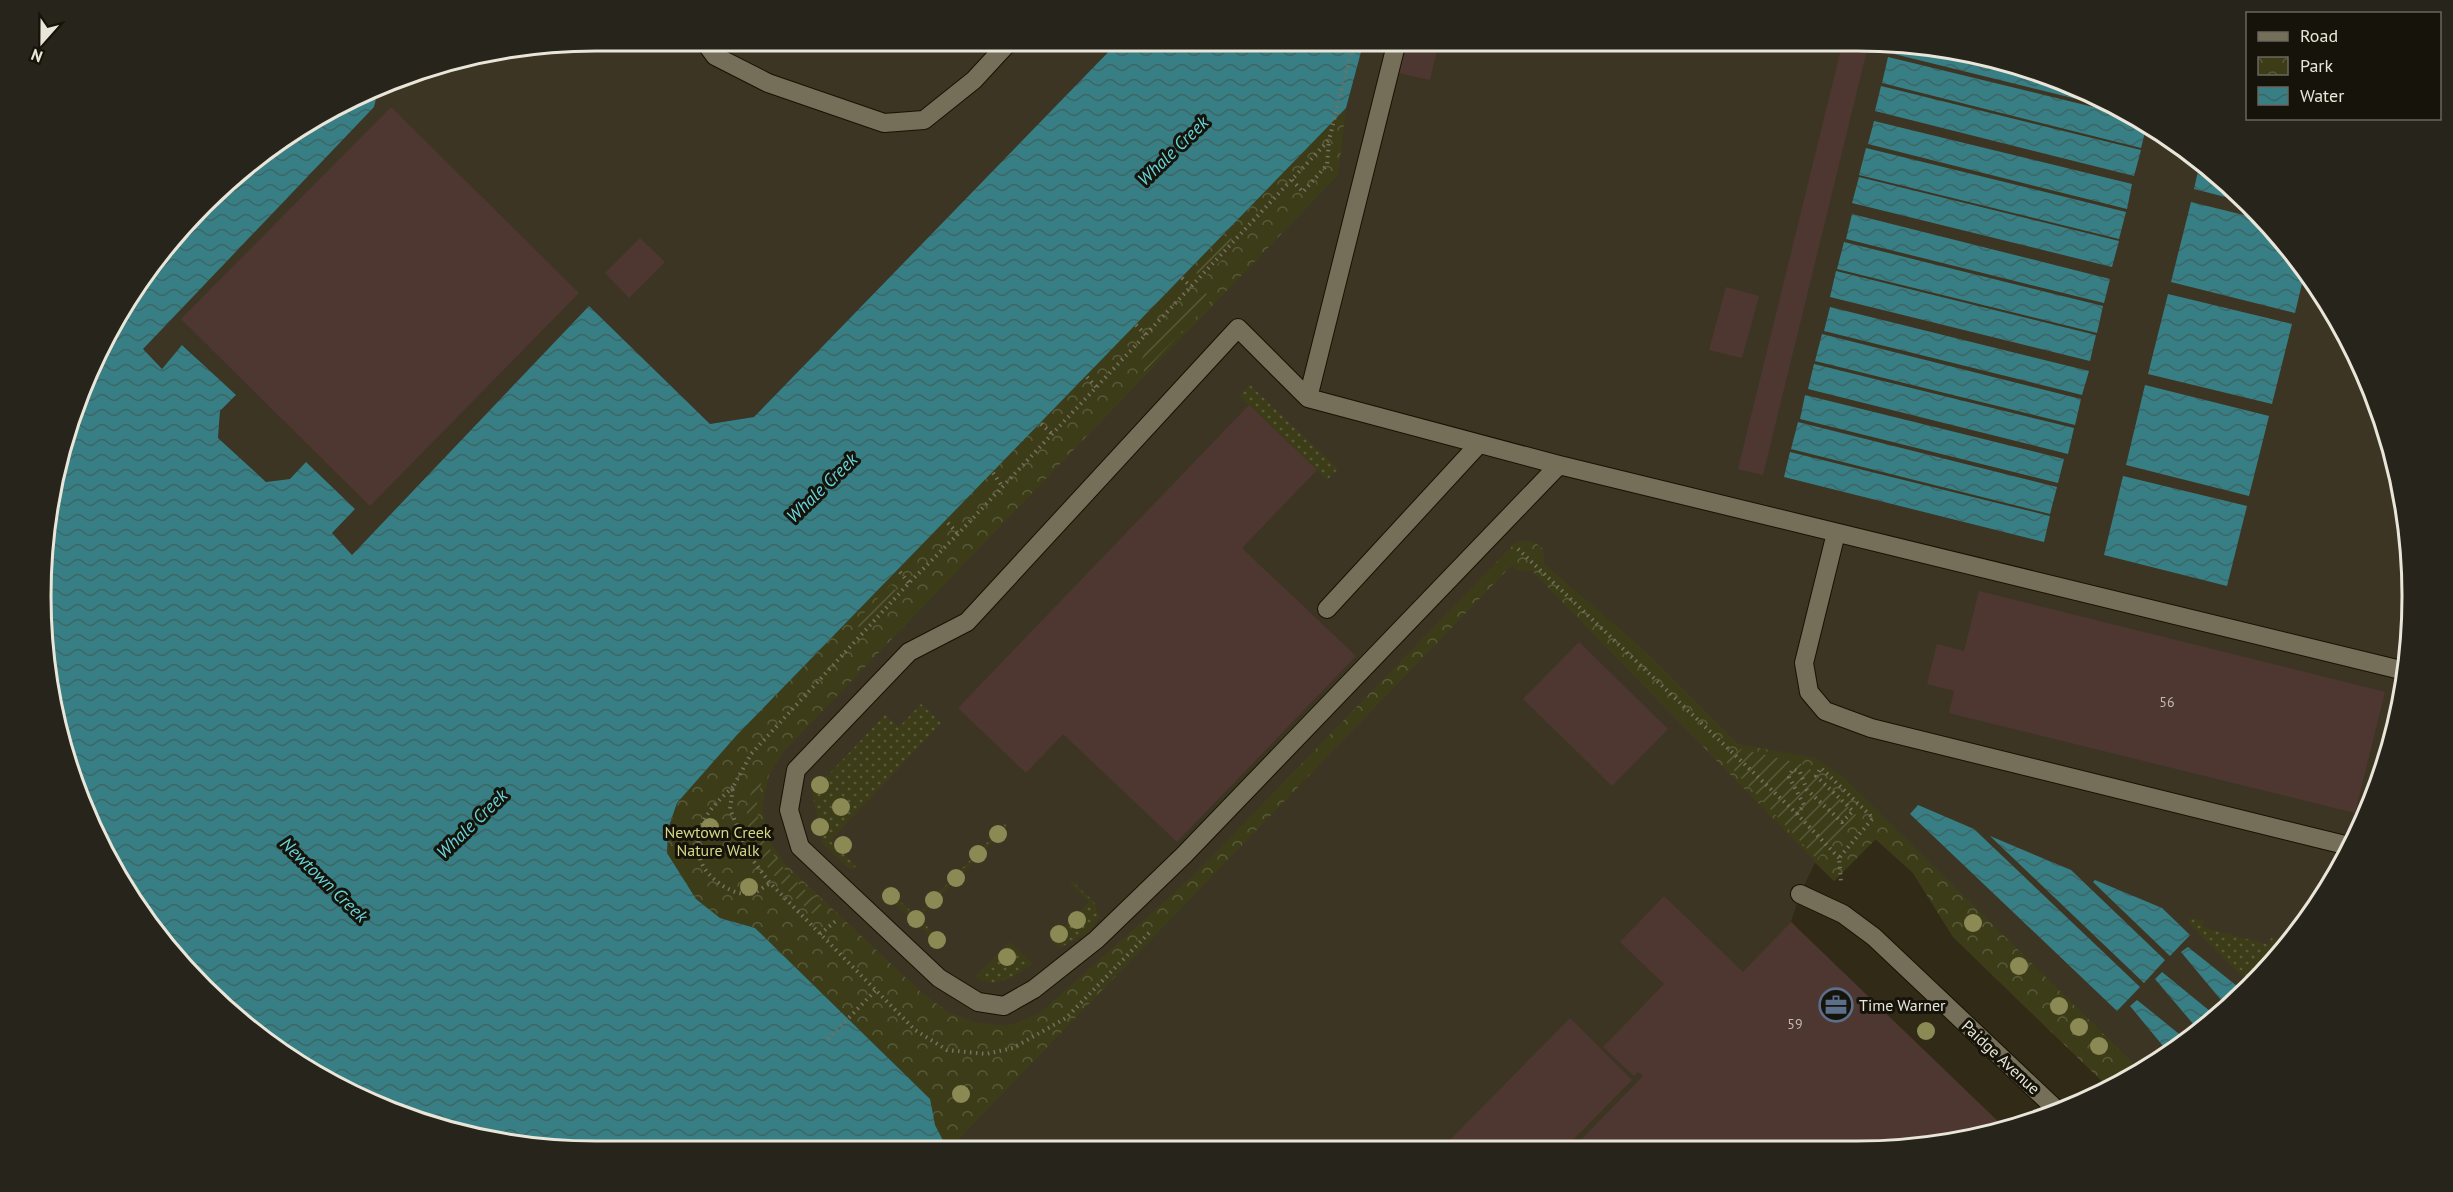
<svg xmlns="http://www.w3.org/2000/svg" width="2453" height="1192" font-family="'PT Sans',sans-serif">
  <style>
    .industrial { fill: #3d3524 }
    .grass { fill: url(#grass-dots) }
    .park { fill: url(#park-crowns) }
    .garden { fill: url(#garden-furrows) }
    .water { fill: url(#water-waves) }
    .building { fill: #4d3730 }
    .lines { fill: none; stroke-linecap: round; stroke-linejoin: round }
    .minor-casing { stroke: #181202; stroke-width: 20 }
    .path { stroke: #767160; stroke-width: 4; stroke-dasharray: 1.5 4.5; stroke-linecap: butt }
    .minor { stroke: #756e58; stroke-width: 18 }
    .tree { fill: #8b8a55 }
    .labels { text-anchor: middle; stroke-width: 6; stroke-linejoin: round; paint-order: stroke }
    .number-label { font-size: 14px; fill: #c2baaf }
    .park-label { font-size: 16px; fill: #d5d888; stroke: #15130a }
    .poi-label { font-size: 16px; fill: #e9e6d9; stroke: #15130a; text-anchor: start }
    .street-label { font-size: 16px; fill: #e9e6d9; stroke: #15130a }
    .water-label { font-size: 18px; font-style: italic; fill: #67d5dd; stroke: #15130a }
    .rim { fill: none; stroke: #e9e6d9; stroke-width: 3 }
  </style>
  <defs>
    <pattern id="grass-dots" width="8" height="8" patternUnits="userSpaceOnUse" patternTransform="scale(1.5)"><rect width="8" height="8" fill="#3c3d18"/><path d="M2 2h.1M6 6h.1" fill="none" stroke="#585939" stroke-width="1.8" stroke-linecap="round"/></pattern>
    <pattern id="park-crowns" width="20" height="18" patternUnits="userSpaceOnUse" patternTransform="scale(1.5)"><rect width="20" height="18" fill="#3c3d18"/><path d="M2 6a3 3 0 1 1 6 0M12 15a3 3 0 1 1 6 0" fill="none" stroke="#585939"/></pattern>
    <pattern id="garden-furrows" width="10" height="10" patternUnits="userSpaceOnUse" patternTransform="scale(1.5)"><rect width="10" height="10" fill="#3c3d18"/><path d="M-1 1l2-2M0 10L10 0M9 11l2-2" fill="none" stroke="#585939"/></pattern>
    <pattern id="water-waves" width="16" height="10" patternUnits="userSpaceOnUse" patternTransform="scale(1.5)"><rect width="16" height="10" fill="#377f84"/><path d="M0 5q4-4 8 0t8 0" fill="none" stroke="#3e6566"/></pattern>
  </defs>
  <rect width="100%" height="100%" fill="#302a16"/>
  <path class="industrial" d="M596,41H1119L754,417L710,424L589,306L352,555L332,533L355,509L291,479L266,482L218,438L220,411L236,396L183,345L162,369L142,349L374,107L378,91L417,70Z
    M1364,41H1857L1966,51L2070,83L2166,134L2250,203L2319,288L2370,384L2402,488L2412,596L2402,705L2370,809L2297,934L2195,1037L2108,1087L1953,937L1913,873L1875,839L1834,881L1815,863L1800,894L1791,922L2002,1127L1930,1147L948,1150L935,1125L668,829L1346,108Z"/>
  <path class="grass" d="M1250,385L1338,469L1327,480L1239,396Z
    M921,704L941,723L830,841L856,866L851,870L823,844L812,792L885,715L899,727Z
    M1005,824L1007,827L919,918L942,942L939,945L883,892L886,888L916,916Z
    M1072,881L1094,902L1099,917L1090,931L1060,948L1051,940L1089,902L1070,883Z
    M2190,918L2204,921L2202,927L2269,945L2271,938L2290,942L2249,983L2189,924Z
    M1010,942L1033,964C1014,976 997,990 975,977Z"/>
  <path class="park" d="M1346,108L1338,175L784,751L769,775L762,806L768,839L786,865L922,993L948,1012L975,1022L1007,1026L1039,1014L1193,876L1516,542C1528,539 1533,540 1543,549L1544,564L1645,651L1738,744L1815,758L1842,776L2139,1069L2108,1087L1953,937L1913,873L1876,839L1834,881L1532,571L1517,570L1512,565L948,1150L935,1125L930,1099L755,928L720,918L696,899L667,853L668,829L677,803L736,736Z"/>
  <path class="garden" d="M1228,235L1235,242L1236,246L1200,282L1195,269Z
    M1204,293L1215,296L1144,372L1142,359L1145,352L1193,297Z
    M891,584L897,592L864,632L855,623Z
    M1741,749L1806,765L1858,817L1817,859L1725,761Z
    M764,771C762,783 756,797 757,808C761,854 791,876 822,906L814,915C773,878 719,828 764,771Z"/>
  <path class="water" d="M1119,41H1364L1346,108L736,736L677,803L668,829L667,853L696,899L720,918L755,928L930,1099L935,1125L948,1150L596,1151L487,1141L383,1109L287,1058L203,989L98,842L45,668L51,487L83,383L134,288L258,156L378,91L374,107L143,349L162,369L182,345L236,395L220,411L218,438L266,482L290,479L306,462L355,509L332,533L352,555L589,306L710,424L754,417Z
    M1892,44L1966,51L2070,83L2121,110L1890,53Z
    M1888,57L2134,117L2147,124L2141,148L1882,83Z
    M1881,86L2141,150L2134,176L1875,111Z
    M1874,121L2132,184L2127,209L1868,144Z
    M1866,148L2126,212L2119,239L1859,175Z
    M2200,162L2249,203L2194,189Z
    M1859,177L2119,241L2112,267L1852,203Z
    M2191,202L2264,220L2305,271L2295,313L2171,282Z
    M1852,214L2110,279L2104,303L1846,239Z
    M1844,242L2103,306L2097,333L1837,269Z
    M1836,271L2096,335L2090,361L1830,297Z
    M2168,294L2292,324L2272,404L2148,374Z
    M1830,307L2089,371L2082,395L1824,331Z
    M1822,334L2081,399L2075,425L1815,361Z
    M1814,364L2074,428L2068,454L1808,389Z
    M2145,385L2269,416L2249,496L2126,465Z
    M1805,395L2064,459L2058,483L1800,419Z
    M1798,422L2057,487L2050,514L1791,449Z
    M1790,452L2050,516L2044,542L1784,477Z
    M2123,476L2247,506L2227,586L2104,555Z
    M1918,805L1974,829L2140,987L2117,1011L1910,814Z
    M1990,836L2071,870L2165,960L2144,983Z
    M2095,880L2162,908L2190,935L2170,956L2093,882Z
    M2188,947L2242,990L2226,1006L2181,952Z
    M2162,972L2216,1016L2200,1032L2155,979Z
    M2137,1000L2188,1041L2168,1052L2130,1006Z"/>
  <path class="building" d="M1392,41H1439L1430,80L1385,70Z
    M1843,41L1869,42L1763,475L1738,469Z
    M391,107L579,293L370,506L181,319Z
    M640,238L665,262L629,298L605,273Z
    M1726,287L1759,296L1742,358L1709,350Z
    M1249,405L1317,470L1242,548L1356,656L1177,842L1063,734L1026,773L958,708Z
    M1979,591L2385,692L2355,813L1949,713L1954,691L1927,684L1937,644L1964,651Z
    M1579,642L1668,729L1612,786L1523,699Z
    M1664,896L1743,972L1791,922L2004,1127L1930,1147L1573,1148L1643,1076L1638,1072L1634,1076L1603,1047L1664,984L1620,942Z
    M1570,1018L1632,1080L1565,1148H1442Z"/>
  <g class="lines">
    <defs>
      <path id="minor" d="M704,41L715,56L768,83L884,123L924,120L974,80L1010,41
        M1308,398L1397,41
        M1559,465L1184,855L1096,940L1034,989L1004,1006L978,1002L939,978L800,847L789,810L796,770L909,652L967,622L1238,328L1308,398L1559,465L2405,671
        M1836,533L1804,663L1809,692L1825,711L1871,728L2349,846
        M1327,609L1479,444
        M1800,894L1843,914L1874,937L2059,1112"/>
    </defs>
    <use href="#minor" class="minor-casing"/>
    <path class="path" d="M1292,180L1303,192L1327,165L1329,140
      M1182,278L1191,287
      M1136,325L1146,335
      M1087,377L1096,387
      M1041,424L1052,434
      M993,473L1002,486
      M948,523L958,534
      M1518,549L1797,814L1839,858
      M900,572L909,583
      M733,787C722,797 710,808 703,822C698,833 697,847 700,858C704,877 735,899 754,893C759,891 765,886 770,883
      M1797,814L1804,805L1789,777L1793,769L1800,772L1807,790L1842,822L1853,811L1816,776L1821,768L1873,818L1839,858L1841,882
      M1149,933L1066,1018L1013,1048L986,1054L947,1050L915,1030L770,883L749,855L730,809L733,787L751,754L909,583L958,534L1329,140L1354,41
      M820,934L837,920
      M828,1039L876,990"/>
    <use href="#minor" class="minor"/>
  </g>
  <g class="tree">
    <circle cx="820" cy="785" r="9"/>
    <circle cx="841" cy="807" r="9"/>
    <circle cx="710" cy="827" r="9"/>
    <circle cx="820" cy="827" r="9"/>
    <circle cx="998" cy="834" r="9"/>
    <circle cx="843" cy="845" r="9"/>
    <circle cx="978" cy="854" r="9"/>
    <circle cx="956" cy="878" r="9"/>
    <circle cx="749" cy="887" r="9"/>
    <circle cx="891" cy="896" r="9"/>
    <circle cx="934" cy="900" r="9"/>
    <circle cx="916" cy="919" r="9"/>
    <circle cx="1077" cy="920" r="9"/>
    <circle cx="1973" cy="923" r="9"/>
    <circle cx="1059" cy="934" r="9"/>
    <circle cx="937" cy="940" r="9"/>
    <circle cx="1007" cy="957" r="9"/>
    <circle cx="2019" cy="966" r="9"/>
    <circle cx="2059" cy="1006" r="9"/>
    <circle cx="2079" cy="1027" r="9"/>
    <circle cx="1926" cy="1031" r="9"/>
    <circle cx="2099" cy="1046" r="9"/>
    <circle cx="961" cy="1094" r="9"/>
  </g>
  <defs>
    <symbol id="office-ring" viewBox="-11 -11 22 22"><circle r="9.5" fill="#15130a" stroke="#5c6f8a" stroke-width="1.5"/><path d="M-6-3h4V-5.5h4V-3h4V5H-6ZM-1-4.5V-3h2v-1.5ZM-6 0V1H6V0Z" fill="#5c6f8a"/></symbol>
  </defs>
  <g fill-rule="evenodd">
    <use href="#office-ring" x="1817" y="986" width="38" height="38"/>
  </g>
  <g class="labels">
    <g class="number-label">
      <text x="2167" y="707">56</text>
      <text x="1795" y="1029">59</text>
    </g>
    <g class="park-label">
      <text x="718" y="838">Newtown Creek<tspan x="718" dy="18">Nature Walk</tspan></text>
    </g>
    <g class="poi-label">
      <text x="1859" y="1011">Time Warner</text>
    </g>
    <g class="street-label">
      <text transform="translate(2001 1057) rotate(43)" y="6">Paidge Avenue</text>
    </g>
    <g class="water-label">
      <text transform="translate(1173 151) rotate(-44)" y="6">Whale Creek</text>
      <text transform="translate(822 488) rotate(-44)" y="6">Whale Creek</text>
      <text transform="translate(472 824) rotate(-44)" y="6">Whale Creek</text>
      <text transform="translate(324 880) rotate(44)" y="6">Newtown Creek</text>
    </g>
  </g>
  <path d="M0 0H2453V1192H0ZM596 51H1857A545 545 0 0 1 2402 596V596A545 545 0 0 1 1857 1141H596A545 545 0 0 1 51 596V596A545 545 0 0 1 596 51Z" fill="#26241b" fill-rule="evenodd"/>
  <path class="rim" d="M596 51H1857A545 545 0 0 1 2402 596V596A545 545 0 0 1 1857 1141H596A545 545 0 0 1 51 596V596A545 545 0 0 1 596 51Z"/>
  <rect x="2246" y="12" width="195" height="108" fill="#15130a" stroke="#6a675d" stroke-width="1.5"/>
  <rect x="2258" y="32" width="30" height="9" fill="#756e58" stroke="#6a675d" stroke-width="1.5"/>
  <text x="2300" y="42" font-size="18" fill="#e9e6d9">Road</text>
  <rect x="2258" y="57" width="30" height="18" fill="url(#park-crowns)" stroke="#6a675d" stroke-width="1.5"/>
  <text x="2300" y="72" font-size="18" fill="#e9e6d9">Park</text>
  <rect x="2258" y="87" width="30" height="18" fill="url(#water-waves)" stroke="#6a675d" stroke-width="1.5"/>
  <text x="2300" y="102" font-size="18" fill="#e9e6d9">Water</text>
  <g transform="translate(42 42) rotate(201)" stroke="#15130a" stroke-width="4.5" paint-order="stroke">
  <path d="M0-4.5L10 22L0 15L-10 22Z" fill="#e9e6d9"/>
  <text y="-9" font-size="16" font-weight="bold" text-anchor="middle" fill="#e9e6d9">N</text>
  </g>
</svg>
